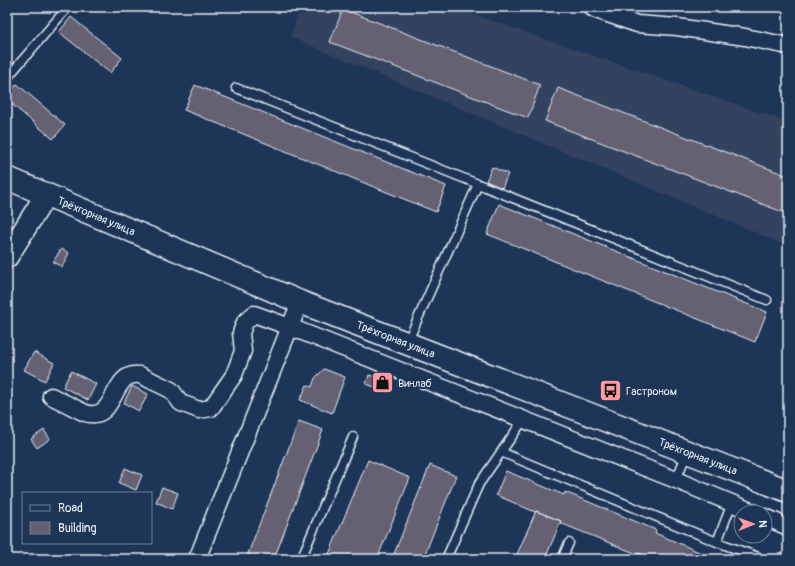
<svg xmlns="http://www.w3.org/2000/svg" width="795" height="566" font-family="Pangolin,sans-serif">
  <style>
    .built { fill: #33425f }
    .building { fill: #656072; stroke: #e8f1f8 }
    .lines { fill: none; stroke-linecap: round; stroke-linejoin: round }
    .service-casing { stroke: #e8f1f8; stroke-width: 11 }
    .minor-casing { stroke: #e8f1f8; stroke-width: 19 }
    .tertiary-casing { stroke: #e8f1f8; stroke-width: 24 }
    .secondary-casing { stroke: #e8f1f8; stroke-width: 25 }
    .service { stroke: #1d3557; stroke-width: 8 }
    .minor { stroke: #1d3557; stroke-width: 16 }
    .tertiary { stroke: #1d3557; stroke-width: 21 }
    .secondary { stroke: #1d3557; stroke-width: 22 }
    .labels { text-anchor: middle; stroke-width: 4; stroke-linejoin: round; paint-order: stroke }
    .street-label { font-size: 11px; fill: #e8f1f8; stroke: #1d3557 }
    .poi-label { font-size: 11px; fill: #e8f1f8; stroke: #1d3557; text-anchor: start }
  </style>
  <rect width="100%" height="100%" fill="#1d3557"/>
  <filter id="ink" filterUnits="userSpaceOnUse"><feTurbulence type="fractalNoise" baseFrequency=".025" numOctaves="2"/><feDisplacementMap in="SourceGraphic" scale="8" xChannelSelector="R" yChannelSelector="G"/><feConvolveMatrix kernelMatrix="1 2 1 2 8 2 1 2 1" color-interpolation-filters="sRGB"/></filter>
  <g filter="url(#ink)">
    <path class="built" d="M300,7H452L788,122V246L290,37Z"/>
    <path class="building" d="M343,9L540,85L528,118L330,42Z
      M71,17L122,58L110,73L59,32Z
      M17,84L65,125L53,139L7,100V96Z
      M195,85L446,186L436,212L184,110Z
      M558,88L788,176V214L545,121Z
      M492,167L508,174L502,188L486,181Z
      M499,204L767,312L755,342L487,234Z
      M61,249L69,253L62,267L53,262Z
      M34,352L54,363L45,381L24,370Z
      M324,369L345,377L332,413L300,400L307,385L312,387L315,378Z
      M71,371L96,384L88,400L63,387Z
      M369,375L390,382L386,391L366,384Z
      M132,386L148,394L139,411L124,403Z
      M299,421L323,430L274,559H246Z
      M44,430L50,439L37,448L31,439Z
      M368,460L410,478L377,559H327Z
      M430,465L456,476L423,559H392Z
      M125,468L142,475L136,490L119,483Z
      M506,471L564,495L565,492L656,530L655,533L706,555L705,559H653L638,553L637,554L560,523L561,521L536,511L535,512L496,495Z
      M162,487L178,493L172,509L156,502Z
      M536,511L561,521L545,559H515Z
      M638,553L653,559H635Z"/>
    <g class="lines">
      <defs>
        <path id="service" d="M7,78L68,7
          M236,88L478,184L407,343
          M478,184L767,300
          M501,452L717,542
          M676,480L687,453
          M732,503L717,542L758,557
          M301,559L353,437
          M446,559L479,484L524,419
          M562,559L569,543"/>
        <path id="minor" d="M591,7L596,10L637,24L677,27L745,37L788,46
          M51,396L85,413C118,423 110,370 140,375L171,390L181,403L199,410L211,408L234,375L243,351L241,333L245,322L254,314L290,327L676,480L753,512
          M765,517L788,527
          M197,559L300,302"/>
        <path id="tertiary" d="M7,257L46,195"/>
        <g id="secondary">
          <path id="s1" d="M7,178L300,302L788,491"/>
        </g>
      </defs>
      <use href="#service" class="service-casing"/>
      <use href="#minor" class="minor-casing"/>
      <use href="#tertiary" class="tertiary-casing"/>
      <use href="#secondary" class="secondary-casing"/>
      <use href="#service" class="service"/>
      <use href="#minor" class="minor"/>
      <use href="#tertiary" class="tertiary"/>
      <use href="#secondary" class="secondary"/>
    </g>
  </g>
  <defs>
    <symbol id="shop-square" viewBox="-11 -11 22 22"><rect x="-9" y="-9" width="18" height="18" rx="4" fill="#ff9aa2" stroke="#1d3557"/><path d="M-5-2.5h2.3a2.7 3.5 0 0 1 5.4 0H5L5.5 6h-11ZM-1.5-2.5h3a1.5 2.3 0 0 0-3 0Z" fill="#111"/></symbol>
    <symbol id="bus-square" viewBox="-11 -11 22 22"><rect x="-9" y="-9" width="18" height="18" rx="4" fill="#ff9aa2" stroke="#1d3557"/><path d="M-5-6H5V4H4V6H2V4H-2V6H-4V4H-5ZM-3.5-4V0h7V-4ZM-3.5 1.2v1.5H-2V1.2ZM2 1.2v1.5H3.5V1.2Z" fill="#111"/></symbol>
  </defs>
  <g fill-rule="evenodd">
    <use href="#shop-square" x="370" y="370" width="25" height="25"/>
    <use href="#bus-square" x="598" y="378" width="25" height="25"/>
  </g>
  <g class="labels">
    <g class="street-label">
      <text dy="4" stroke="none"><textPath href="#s1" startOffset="97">Трёхгорная улица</textPath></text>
      <text dy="4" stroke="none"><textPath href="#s1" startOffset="421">Трёхгорная улица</textPath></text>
      <text dy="4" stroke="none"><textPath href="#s1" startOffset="745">Трёхгорная улица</textPath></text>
    </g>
    <g class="poi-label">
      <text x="398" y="387">Винлаб</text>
      <text x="626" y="395">Гастроном</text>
    </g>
  </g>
  <rect width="795" height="566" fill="none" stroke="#1d3557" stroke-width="24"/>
  <rect x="12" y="12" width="771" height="542" fill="none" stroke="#e8f1f8" stroke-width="1.5" filter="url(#ink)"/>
  <rect x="22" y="492" width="130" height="52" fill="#1d3557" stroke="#6e8097"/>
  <rect x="30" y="505" width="20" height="6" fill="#1d3557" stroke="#6e8097"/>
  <text x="58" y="512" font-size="12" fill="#e8f1f8">Road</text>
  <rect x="30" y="522" width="20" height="12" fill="#656072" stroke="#6e8097"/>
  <text x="58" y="532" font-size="12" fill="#e8f1f8">Building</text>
  <g transform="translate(753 524) rotate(89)"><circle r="19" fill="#1d3557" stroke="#6e8097"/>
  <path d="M0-3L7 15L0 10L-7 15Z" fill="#ff9aa2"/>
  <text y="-6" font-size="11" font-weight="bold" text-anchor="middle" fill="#e8f1f8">N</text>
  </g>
</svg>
